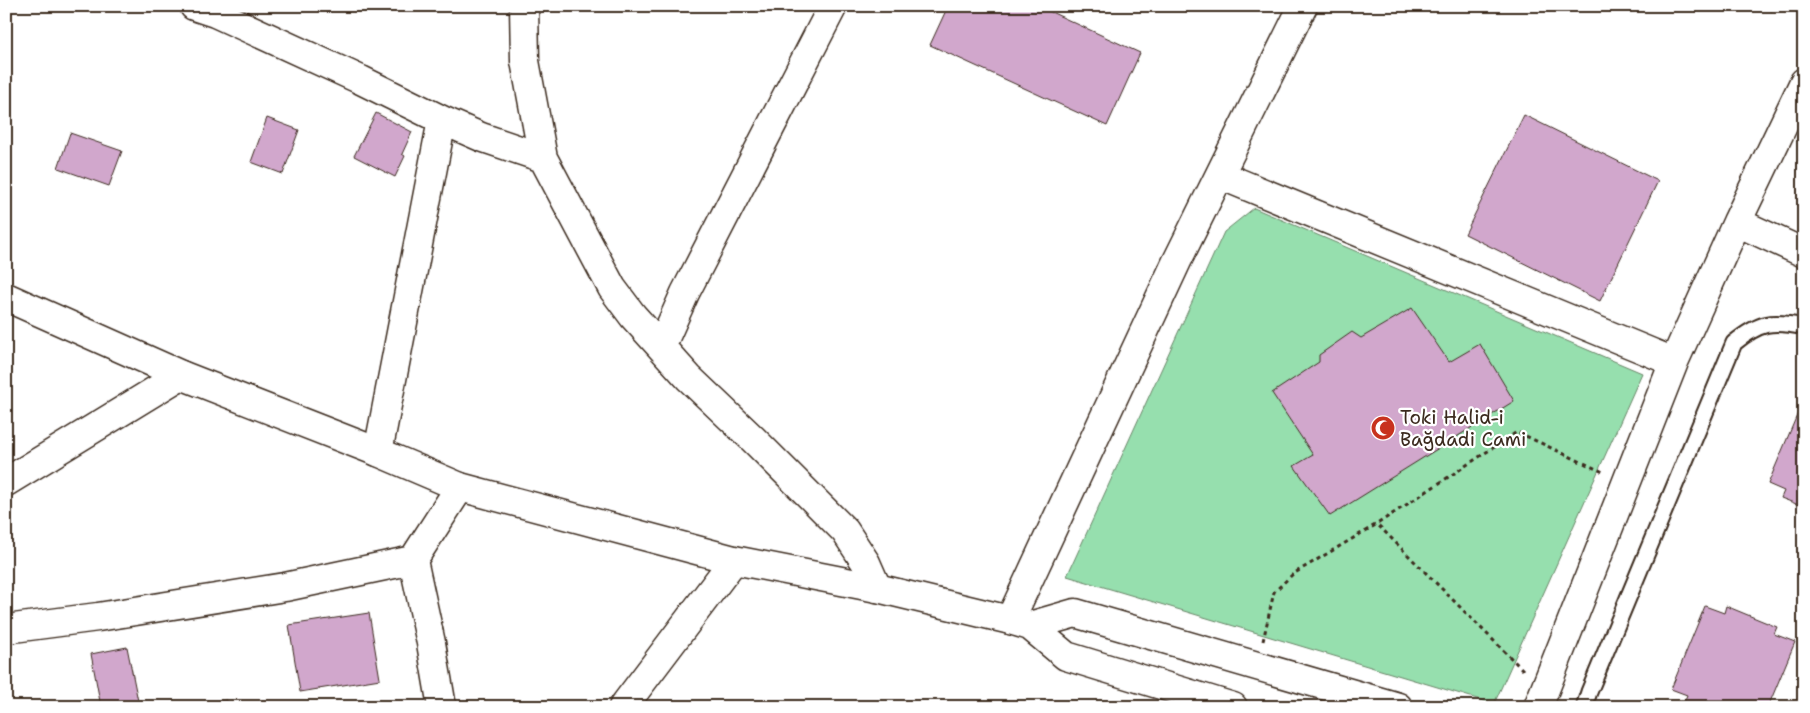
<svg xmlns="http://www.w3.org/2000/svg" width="1810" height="713" font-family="'Shantell Sans',sans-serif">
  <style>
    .green { fill: #96dfae; stroke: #688466 }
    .building { fill: #d1a7cc; stroke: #3b2a1e }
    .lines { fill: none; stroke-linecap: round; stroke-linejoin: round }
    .lane-casing { stroke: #3b2a1e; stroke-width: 19 }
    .street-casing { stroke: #3b2a1e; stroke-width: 31 }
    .secondary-casing { stroke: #3b2a1e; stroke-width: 31 }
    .path { stroke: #3b2a1e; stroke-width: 3; stroke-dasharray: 4 4; stroke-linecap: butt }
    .lane { stroke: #fff; stroke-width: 15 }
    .street { stroke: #fff; stroke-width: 28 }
    .secondary { stroke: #fff; stroke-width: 28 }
    .labels { text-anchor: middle; stroke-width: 4.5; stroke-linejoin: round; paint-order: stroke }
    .poi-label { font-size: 19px; fill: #3b2a1e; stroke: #fff; text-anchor: start }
  </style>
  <rect width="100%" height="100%" fill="#fff"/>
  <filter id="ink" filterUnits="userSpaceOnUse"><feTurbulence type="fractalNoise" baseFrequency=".02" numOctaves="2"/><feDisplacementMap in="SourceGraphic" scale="10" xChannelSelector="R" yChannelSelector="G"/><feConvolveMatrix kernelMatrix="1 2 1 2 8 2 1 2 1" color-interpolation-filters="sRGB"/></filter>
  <g filter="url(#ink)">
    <path class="green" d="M1254,208L1642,373L1494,704L1067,576L1224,232Z"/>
    <path class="building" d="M948,6H1038L1140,53L1107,126L930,45Z
      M1762,6H1774L1772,11Z
      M376,113L412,132L402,154L405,156L395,177L354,156Z
      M1524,115L1658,181L1600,301L1465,234Z
      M267,118L299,130L283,174L251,162Z
      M70,133L122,151L109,186L58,168Z
      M1412,308L1449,362L1480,344L1514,401L1330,516L1294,466L1313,455L1272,393L1319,362V355L1352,332L1361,338Z
      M1803,401L1804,402V507L1781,498L1784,491L1768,484Z
      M1705,606L1724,613L1726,606L1777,627L1774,634L1795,642L1768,707H1695L1684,702L1687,695L1671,689Z
      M369,613L380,679L300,692L289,625Z
      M127,647L138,701L101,707L91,654Z
      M227,700L228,707H190V705Z"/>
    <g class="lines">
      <defs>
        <path id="lane" d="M1584,707L1589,692L1734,343C1760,322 1771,320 1804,327"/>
        <path id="street" d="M194,6L215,13L361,80L442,120L378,452
          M524,6L525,61L543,158L612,288L633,316L661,347
          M833,6L685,293L661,347L689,378L753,439L845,531L866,563L877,588
          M442,120L481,137L543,158
          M1220,175L1674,362
          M1737,222L1804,253
          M6,482L181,375
          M1010,620L1177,261L1303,6
          M6,629L98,617L285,587L413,560
          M442,707L431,643L413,560L460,487
          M623,707L734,560
          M1538,707L1674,362L1737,222L1804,82"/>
        <path id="secondary" d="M6,297L181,375L378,452L460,487L734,560L877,588L1010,620L1030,626L1066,656L1233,707
          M1030,626L1075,613L1398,707"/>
      </defs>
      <use href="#lane" class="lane-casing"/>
      <use href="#street" class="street-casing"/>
      <use href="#secondary" class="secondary-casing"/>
      <path class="path" d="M1263,641L1274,592L1293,574L1377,524
        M1523,670L1377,524L1517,432L1603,472"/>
      <use href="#lane" class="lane"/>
      <use href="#street" class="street"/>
      <use href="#secondary" class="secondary"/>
    </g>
  </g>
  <defs>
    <symbol id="mosque-disc" viewBox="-11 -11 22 22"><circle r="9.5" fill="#c8321e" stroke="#fff"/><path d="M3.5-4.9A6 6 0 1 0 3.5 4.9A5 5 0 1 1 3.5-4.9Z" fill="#fff"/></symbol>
  </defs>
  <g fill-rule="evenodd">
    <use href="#mosque-disc" x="1369" y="414" width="28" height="28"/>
  </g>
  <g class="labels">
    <g class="poi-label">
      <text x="1400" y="424">Toki Halid-i<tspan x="1400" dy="22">Bağdadi Cami</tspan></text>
    </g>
  </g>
  <rect width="1810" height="713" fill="none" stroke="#fff" stroke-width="25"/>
  <rect x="12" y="12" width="1785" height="688" fill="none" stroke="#3b2a1e" stroke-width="2" filter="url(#ink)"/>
</svg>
